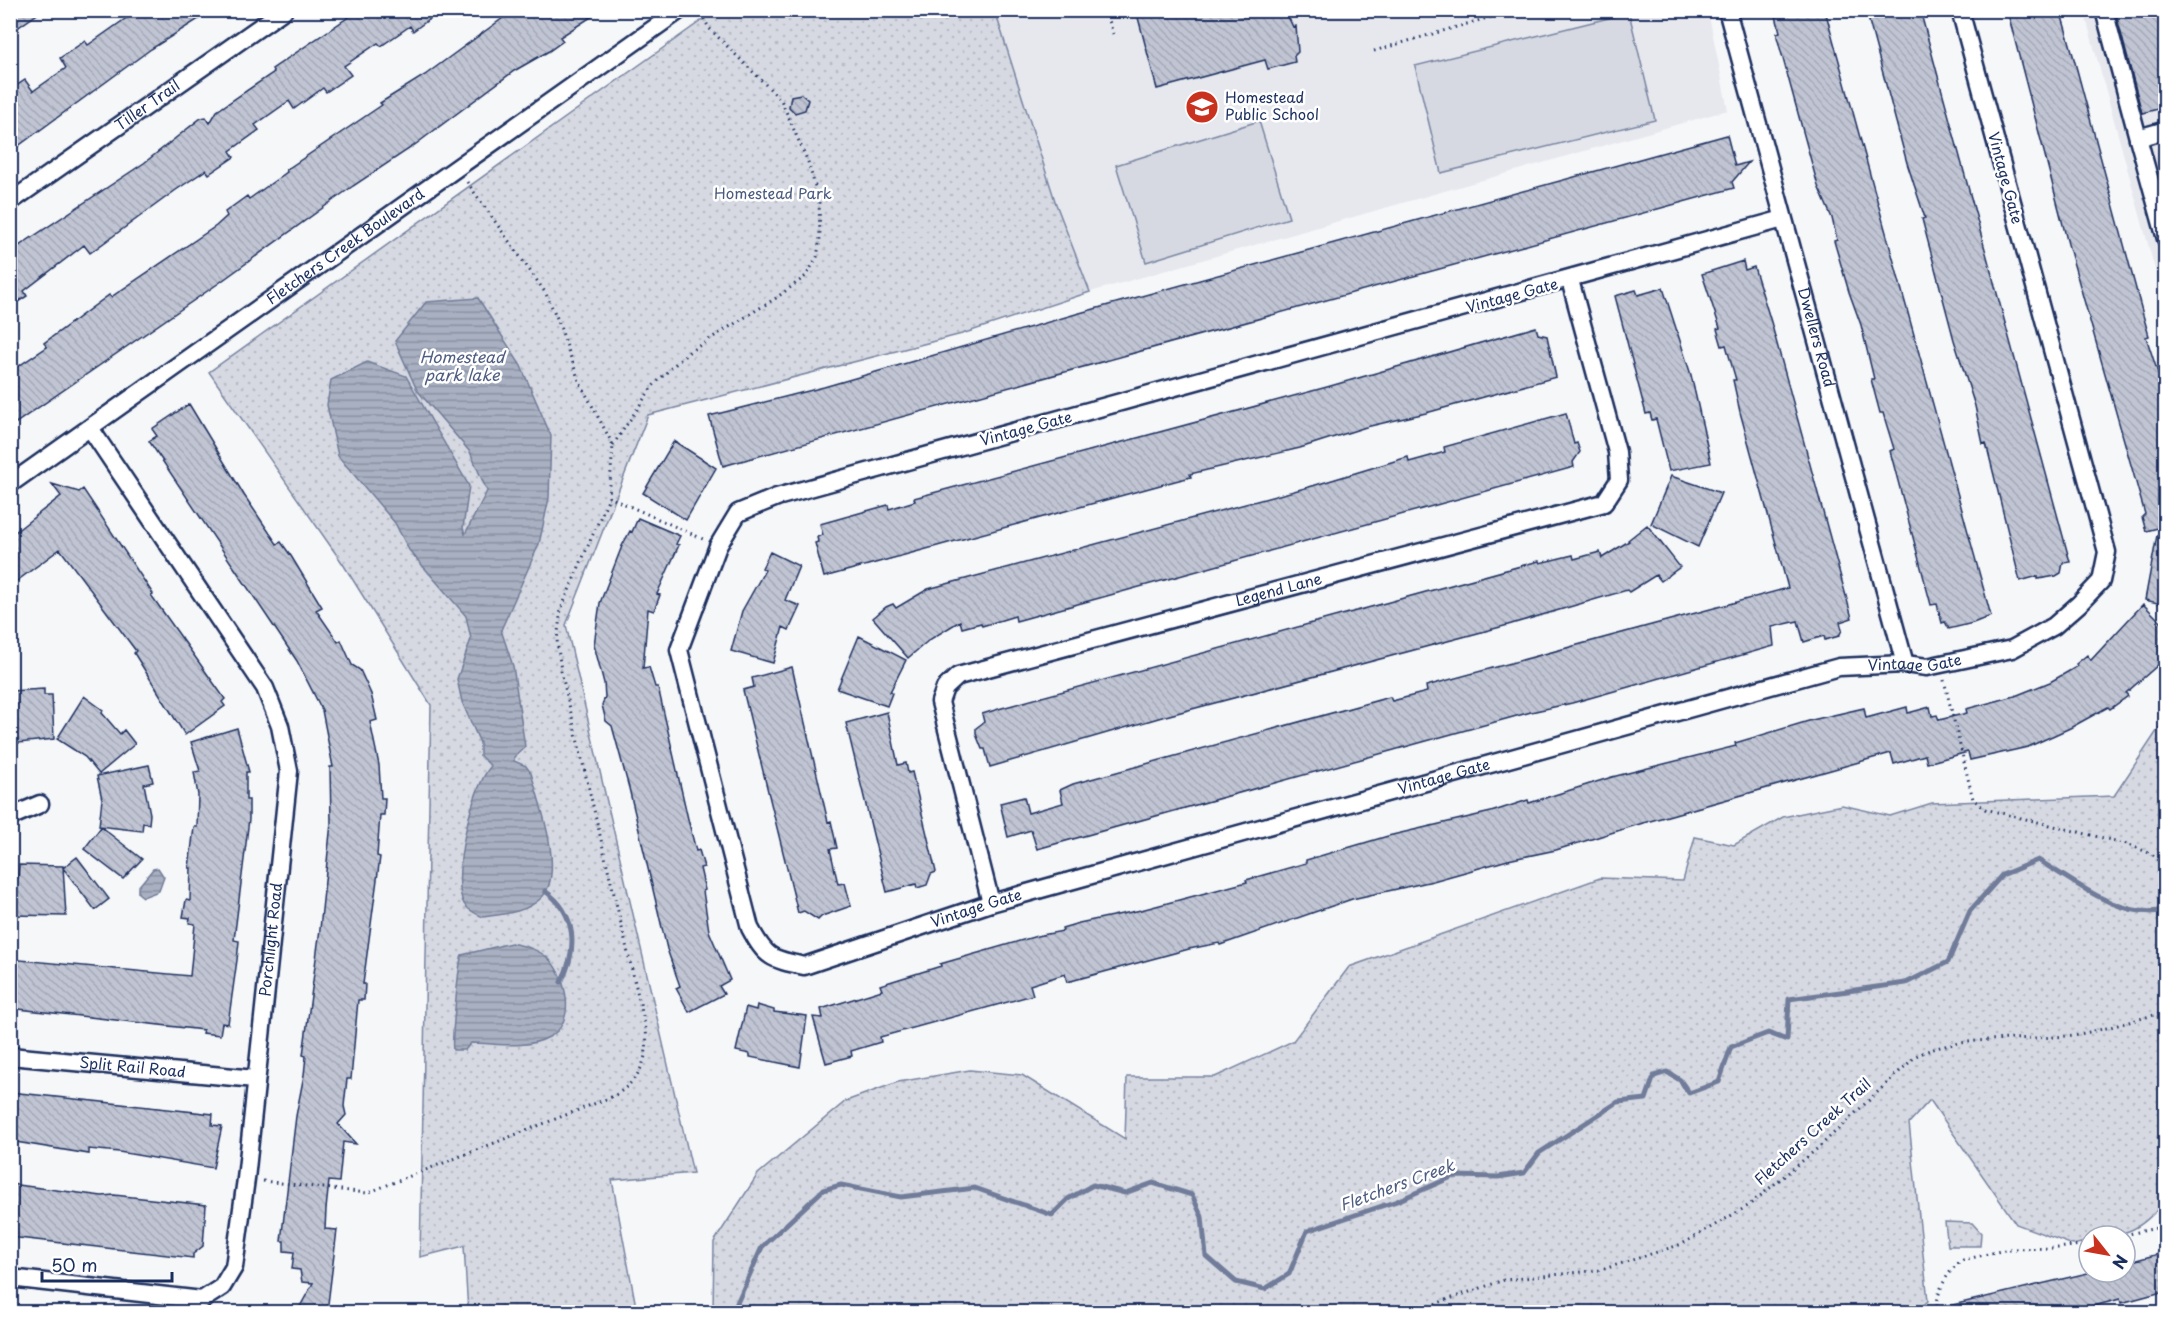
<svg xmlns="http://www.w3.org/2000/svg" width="2176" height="1323" font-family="'Playpen Sans',sans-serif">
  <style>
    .built { fill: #e6e8ee }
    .green { fill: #d6d9e2; stroke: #7884a0; stroke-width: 1.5 }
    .park { fill: url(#park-dots); stroke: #7884a0; stroke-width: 1.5 }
    .water { fill: url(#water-rules); stroke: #707c99; stroke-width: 1.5 }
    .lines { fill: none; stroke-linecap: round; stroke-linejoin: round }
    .stream { stroke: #707c99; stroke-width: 5 }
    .building { fill: url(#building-back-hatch); stroke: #1b2f5e; stroke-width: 1.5 }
    .minor-casing { stroke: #1b2f5e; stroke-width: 21 }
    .path { stroke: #1b2f5e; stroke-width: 3; stroke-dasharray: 1.5 4.5; stroke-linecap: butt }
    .minor { stroke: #fff; stroke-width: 16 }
    .labels { text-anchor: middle; stroke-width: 5; stroke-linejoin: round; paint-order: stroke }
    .poi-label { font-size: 15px; fill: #1b2f5e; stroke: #fff; text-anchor: start }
    .street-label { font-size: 15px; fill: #1b2f5e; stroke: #fff }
    .park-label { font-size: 15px; fill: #4a5a7f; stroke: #fff }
    .water-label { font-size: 16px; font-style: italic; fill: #4d5c81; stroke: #fff }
  </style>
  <defs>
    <pattern id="park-dots" width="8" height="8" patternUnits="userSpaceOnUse" patternTransform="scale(1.5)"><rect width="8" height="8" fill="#d6d9e2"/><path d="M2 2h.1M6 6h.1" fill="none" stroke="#b7bbc4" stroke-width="1.8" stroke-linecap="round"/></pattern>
    <pattern id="water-rules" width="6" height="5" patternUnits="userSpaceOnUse" patternTransform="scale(1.5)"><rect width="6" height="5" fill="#a9b0c1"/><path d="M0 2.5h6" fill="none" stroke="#8990a0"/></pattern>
    <pattern id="building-back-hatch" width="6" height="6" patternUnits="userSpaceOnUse" patternTransform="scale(1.5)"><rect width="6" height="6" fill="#c0c4d3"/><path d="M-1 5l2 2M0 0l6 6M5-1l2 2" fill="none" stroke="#a4a9b8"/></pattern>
  </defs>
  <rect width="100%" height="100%" fill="#f6f7f9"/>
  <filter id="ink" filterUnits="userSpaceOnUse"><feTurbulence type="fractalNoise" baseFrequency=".0167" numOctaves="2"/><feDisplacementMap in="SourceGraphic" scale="12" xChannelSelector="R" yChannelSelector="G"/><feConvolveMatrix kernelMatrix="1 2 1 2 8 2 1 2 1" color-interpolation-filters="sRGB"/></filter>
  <g filter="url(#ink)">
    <path class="built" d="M995,11H1708L1728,110L1090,292L1056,204Z
      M2084,11H2165V306Z"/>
    <path class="green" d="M1629,13L1655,120L1441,173L1415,66Z
      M1259,121L1289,218L1146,262L1116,165Z"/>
    <path class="park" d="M715,11H995L1056,204L1090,292L962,334L648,415L566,625L693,1173L612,1180L637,1312H468L464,1246L420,1257L431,705L343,564L209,372Z
      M2165,719V1202C2138,1230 2130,1236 2089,1236V1241L2073,1245L2016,1224L1930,1100L1909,1123L1928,1301L1916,1312H710H713L714,1242L758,1174L846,1101L898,1082L970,1070L1022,1075L1125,1139L1127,1077H1215L1293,1041L1349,967L1600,878L1683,881L1695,837L1734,845L1783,817L1842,805L1890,816L1932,803L2114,796Z
      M1945,1222L1972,1223L1981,1233L1980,1246H1948Z"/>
    <path class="water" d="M478,298L521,366L551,436L549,498L539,544L501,630L513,666L525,747L514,757V761L526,766L531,773C539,802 567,876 540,899C525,913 503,914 483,917C477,914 468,911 464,904C450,880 472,786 491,766L480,756V743L462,702L457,679L471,639L466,616L409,550L395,523L338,456L327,405L331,380L367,362L406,376L469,486L463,528L465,534L487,491L470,452L417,390L395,341L426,302Z
      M158,868L164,877L159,891L143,897L138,893V887L153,869Z
      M511,943C525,946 538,949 549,959C567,978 577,1023 549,1037C525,1050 497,1043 471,1043L465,1050H453C451,1043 459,960 462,955Z"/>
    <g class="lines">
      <path class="stream" d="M545,891C577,913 578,950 561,982
        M733,1312L762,1247L823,1190L841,1185L901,1197L975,1188L1052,1215L1068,1199L1093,1185L1125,1193L1153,1183L1192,1195L1202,1217L1206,1256L1236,1282L1265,1289L1289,1274L1307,1231L1397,1201L1454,1176L1498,1177L1524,1173L1539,1153L1618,1102L1646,1099L1654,1076L1667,1072L1680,1080L1689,1093L1719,1082L1731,1047L1768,1033L1787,1040L1789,999L1906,983L1948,962L1970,911L2002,875L2038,860C2074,881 2122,921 2166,910"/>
    </g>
    <path class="building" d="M10,10H43L10,33Z
      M138,10H213L151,49L10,152V90L25,80L33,91L66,68L60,58L85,41L88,45Z
      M359,10H442L413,31L410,26L381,46L378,43L344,66L351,75L326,92L323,88L294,109L289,101L255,125L259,130L230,151L234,157L209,174L206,170L176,190L90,253L84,245L24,291L27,296L10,307V252L144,163L201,118L206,117L210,123L217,111L274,72L272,69Z
      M514,10H602L560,37L563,41L549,51L514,71L412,147L353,186L219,283L10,427V372L47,347L44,343L109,295L111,297L216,226L227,216L225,212L247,196L249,199L287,172L286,170L382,105L380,103L425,75Z
      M1136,10H1279L1287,14L1293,27L1296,26L1298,52L1294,56L1295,62L1268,69L1265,60L1157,89Z
      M1780,10H1825L1991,616L1973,623L1949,629L1945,622L1942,623L1937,604L1931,605L1890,451L1894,449L1883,413H1880L1876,398L1871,379H1874L1861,325L1849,292L1834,241L1837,240L1832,218L1818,186L1777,37V33L1780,32L1776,16L1781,15Z
      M1866,10H1920L2070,562L2063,563L2061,573L2056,576L2038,579V576L2020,581L1986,443L1983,444L1975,406L1954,340L1922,219L1925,218L1907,163Z
      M2007,10H2060L2070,44L2143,315L2149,336L2146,337L2166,397V526L2146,531L2142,517L2145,514L2068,244Z
      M2115,10H2166V107L2142,113Z
      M801,94L808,100L805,110L795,113L789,107L791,96Z
      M1727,135L1735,166L1749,162L1732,182L1734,188L723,466L709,416L824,387L1076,314Z
      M1743,261L1745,270L1754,267L1771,322L1852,618L1840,622L1842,630L1839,636L1825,640L1824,636L1804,642L1798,621L1772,627L1774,646L1572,703L1531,712L1037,849L1031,830L1008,837L1000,803L1024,797L1028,813L1063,803L1060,790L1073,784L1390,697L1392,701L1427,692L1426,686L1788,588L1740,412L1733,380H1736L1726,345L1722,346L1717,329L1720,328L1702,274Z
      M1663,288L1691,375L1711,463L1669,471L1656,419L1652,420L1650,413L1646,414L1615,296L1636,290L1638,295Z
      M1536,327L1538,334L1547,336L1556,377L1426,413L1366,427L1300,448L1190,474L1191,477L1175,481L824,577L815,543L818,542L817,537L823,535L820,524L888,505L889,509L915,501L914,498L1327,387Z
      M189,404L244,495L277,544L281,542L291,556L322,607L316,610L338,642L341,640L352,665L360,670L371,694L377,720L370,722L379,765L381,798H385L384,815H380L377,856L380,857L363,984H365L364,1000H358L351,1079H347L344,1106L346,1115L338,1124L356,1144L343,1142L339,1182L329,1181L326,1209L325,1229L337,1230L327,1312H297L313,1283L302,1282L300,1270L292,1269L294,1252L284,1251V1241H281L296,1116L304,1075L306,1056L303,1055L320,929L331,823L330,767H333L322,710L297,661L149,441L157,436L152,429Z
      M1566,413L1574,444L1577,443L1580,452L1573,462L1574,467L1016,621L1015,616L982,626L981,623L962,628L960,621L929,640L908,658L873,618L886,607L893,604L896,608L928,589L1309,487L1408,457L1409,462L1445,452L1444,447Z
      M674,441L716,468L686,520L643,493Z
      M1671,476L1721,493L1698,547L1651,524Z
      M52,484L79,492L83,489L153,594L151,595L225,699L222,702L225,706L185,735L134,653L136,651L60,549L10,586V536L61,496Z
      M638,518L680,536L676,544L679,545L657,594L660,595L654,611L648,609L643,668L649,667L655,687H658L688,819L696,851L699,850L704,867L700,868L705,890L703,891L709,931L730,980L719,986L724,994L689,1012L676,988L680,986L667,949L629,788L612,726L606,721L602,705L605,697L604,683L594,645L600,603L622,546L630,531L632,532Z
      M1647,525L1680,567L1661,581L1656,575L1629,592L1627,590L1508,625L1162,717L990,767L985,749H982L976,734V728L984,722L982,714L1002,708L1539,561L1540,563L1573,555L1574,559L1600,552L1602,558L1629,541L1628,540Z
      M2157,535L2166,536V605L2145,600Z
      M770,552L799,566L785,600L800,606L789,630L783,627L773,663L731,651L742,611L765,570L762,568Z
      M2143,604L2166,627V658L2126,693L2128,696L2110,709L2108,707L2070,728L2028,747L1970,760L1968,752L1927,763L1925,755L1894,764L1891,753L1643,823L1556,850L1508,860L1433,881L1352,899L1220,945L1219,943L1189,949L1067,982L1065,974L1030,985L1033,995L880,1037L881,1042L851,1051L852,1056L826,1063L813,1017L823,1018L821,1009L882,990L880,985L941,966L940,964L1037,936L1063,931L1062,928L1079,923L1141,910L1247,882L1246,880L1306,863V860L1388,836L1491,812L1528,800L1529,803L1612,777L1736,746L1735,743L1812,720L1864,708L1866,718L1907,707L1908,713L1930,707L1932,716L1937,715L1939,720L1967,713L1966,709L2015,696L2050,682L2078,666L2076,664L2087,655L2091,660Z
      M859,636L906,660L890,692L892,693L887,706L837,689Z
      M792,667L828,822L831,821L837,848L830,849L838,884L845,883L851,906L822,916L818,920L804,911L798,913L743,690L754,687L752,678Z
      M44,689V695H52L54,739L10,744V691Z
      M84,696L103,710L102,713L120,734L124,730L135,744L99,774L85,757L57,739Z
      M887,712L898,765L906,763L908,773L912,772L936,872L931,874L927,885L917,888L916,884L887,892L846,723Z
      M237,728L249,772H246V800H249V819L234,940L239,941L237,960L228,1024L222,1023L220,1035L202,1033L203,1030L10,1008V959L190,976L195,924L189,923L190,918L183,917L186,900L190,901L191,868H189L194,827H197L198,795L194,772L200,771L191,742Z
      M149,765L153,782L144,784L150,814L149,824L143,823L142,831L99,826L102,799L97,776Z
      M101,827L142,859L123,879L84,849Z
      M77,857L109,899L95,910L63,868Z
      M19,865L63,866L66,916L10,915L11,886L14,878H18Z
      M757,1005L774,1010V1012L807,1016L800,1067L750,1057V1054L736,1051L746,1007L756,1010Z
      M10,1092L213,1114L212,1125L222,1126L213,1168L119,1152L89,1149V1154L10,1141Z
      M10,1184L102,1196L114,1195L206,1205L203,1246L193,1254V1258L10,1237Z
      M2166,1252V1291L2121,1303L2120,1299L2072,1312H1945L1944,1307L2092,1272H2125V1263Z"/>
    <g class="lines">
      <defs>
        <g id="minor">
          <path id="s1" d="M1727,10L1905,664"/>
          <path d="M2104,10L2138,138L2166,130"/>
          <path d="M2138,138L2166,239"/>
          <path id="s2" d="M10,202L284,10"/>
          <path id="s3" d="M1783,219L777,497L738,513L718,546L679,650L750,928C766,958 771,959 804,966L991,903L1839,667L1905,664L1927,667L2012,649L2054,626L2079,604L2101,581L2107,552L1960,10"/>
          <path id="s4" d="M10,484L680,10"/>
          <path d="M10,817L40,804"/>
          <path id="s5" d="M991,903L940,702L945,688L958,676L1604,503L1619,480L1617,452L1570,280"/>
          <path id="s6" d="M10,1056L255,1079"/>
          <path id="s7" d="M10,1278L202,1300L222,1287L234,1267L246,1179L289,771L280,726L265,688L90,428"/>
        </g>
      </defs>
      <use href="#minor" class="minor-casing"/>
      <path class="path" d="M1106,10L1113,34
        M1374,51L1515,10
        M467,182L545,292L557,318L579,381L613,445L609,497L703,539
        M613,445L652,387L671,368L689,352L776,298L806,276L817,257L820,238L819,200L808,162L781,100L709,28L702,15
        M1944,680L1973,799L1985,809L2127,844L2152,854L2166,869
        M2166,897V961
        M263,1181L367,1193L614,1096C640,1080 649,1060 646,1029L561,671L557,640L561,609L609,497
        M2165,1224L2163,1210L2159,1206L2166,1193
        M2119,1236L2157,1228L2164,1223
        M1412,1312L1504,1280L1601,1270L1682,1244L1748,1206L1818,1148L1916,1056C1957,1035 2021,1041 2066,1036C2099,1032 2133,1020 2166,1012
        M1937,1312C1935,1294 1947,1270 1963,1260L2009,1249L2058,1248L2089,1244"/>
      <use href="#minor" class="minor"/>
    </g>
  </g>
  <defs>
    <symbol id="school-disc" viewBox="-11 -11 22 22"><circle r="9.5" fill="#c8321e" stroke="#fff"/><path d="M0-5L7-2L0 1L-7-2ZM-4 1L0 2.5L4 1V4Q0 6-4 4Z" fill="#fff"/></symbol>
  </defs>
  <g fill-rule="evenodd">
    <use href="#school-disc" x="1183" y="88" width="38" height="38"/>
  </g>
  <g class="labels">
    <g class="poi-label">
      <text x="1225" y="103">Homestead<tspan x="1225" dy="17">Public School</tspan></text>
    </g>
    <g class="street-label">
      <text dy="5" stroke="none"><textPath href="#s2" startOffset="168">Tiller Trail</textPath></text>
      <text transform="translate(2005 178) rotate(75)" y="5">Vintage Gate</text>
      <text dy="5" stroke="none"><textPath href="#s4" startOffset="411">Fletchers Creek Boulevard</textPath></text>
      <text transform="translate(1512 296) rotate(-15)" y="5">Vintage Gate</text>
      <text dy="5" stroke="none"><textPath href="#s1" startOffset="339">Dwellers Road</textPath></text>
      <text transform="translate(1026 429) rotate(-15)" y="5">Vintage Gate</text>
      <text dy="5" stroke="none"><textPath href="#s5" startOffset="572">Legend Lane</textPath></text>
      <text dy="5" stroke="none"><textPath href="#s3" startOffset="2746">Vintage Gate</textPath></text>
      <text dy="5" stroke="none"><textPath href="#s3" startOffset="2260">Vintage Gate</textPath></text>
      <text dy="5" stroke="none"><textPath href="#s3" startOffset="1774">Vintage Gate</textPath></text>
      <text dy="5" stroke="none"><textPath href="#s7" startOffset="570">Porchlight Road</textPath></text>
      <text dy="5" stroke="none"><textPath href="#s6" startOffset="123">Split Rail Road</textPath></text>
      <text transform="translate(1813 1132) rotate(-42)" y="5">Fletchers Creek Trail</text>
    </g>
    <g class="park-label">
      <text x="773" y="199">Homestead Park</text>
    </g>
    <g class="water-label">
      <text x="462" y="363">Homestead<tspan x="462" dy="18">park lake</tspan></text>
      <text transform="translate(1397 1185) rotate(-20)" y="6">Fletchers Creek</text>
    </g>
  </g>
  <rect width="2176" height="1323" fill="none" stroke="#fff" stroke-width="36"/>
  <rect x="18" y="18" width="2140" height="1287" fill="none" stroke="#1b2f5e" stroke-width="2" filter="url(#ink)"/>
  <g transform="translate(2107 1254) rotate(121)"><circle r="28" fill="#ffffff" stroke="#a4acbf" stroke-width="1.5"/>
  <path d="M0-4.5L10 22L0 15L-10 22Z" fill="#c8321e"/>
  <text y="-9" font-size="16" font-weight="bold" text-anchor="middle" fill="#1b2f5e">N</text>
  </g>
  <path d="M42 1272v9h130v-9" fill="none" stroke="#1b2f5e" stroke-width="3"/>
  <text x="51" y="1272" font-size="18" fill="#1b2f5e" stroke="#ffffff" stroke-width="4.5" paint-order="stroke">50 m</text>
</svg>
